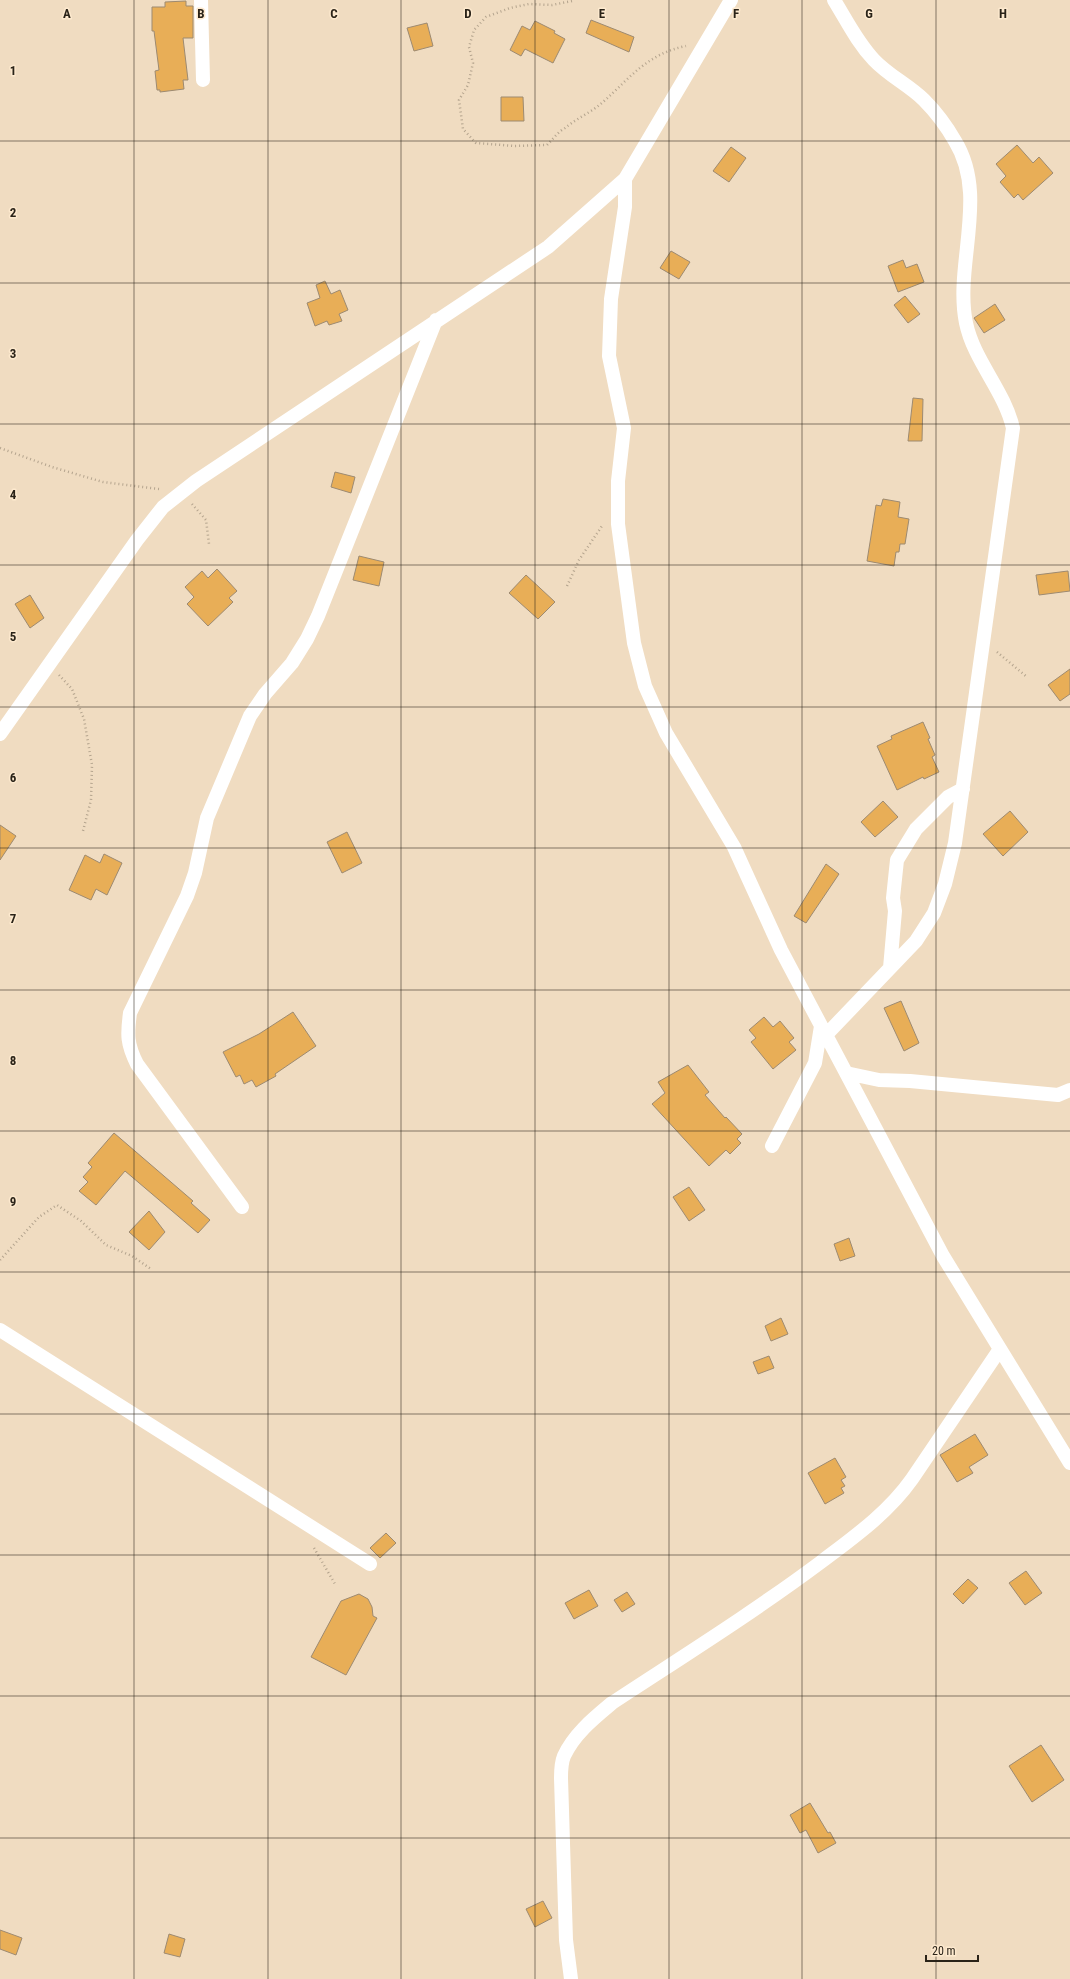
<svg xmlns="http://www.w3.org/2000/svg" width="1070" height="1979" font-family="'Roboto Condensed',sans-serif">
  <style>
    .building { fill: #e8ae57; stroke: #9d8a71 }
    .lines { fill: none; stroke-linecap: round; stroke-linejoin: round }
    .path { stroke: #b4a48e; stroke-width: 2.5; stroke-dasharray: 1 3; stroke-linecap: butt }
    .minor { stroke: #fff; stroke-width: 14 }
    .grid { fill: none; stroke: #2a2318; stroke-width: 1; stroke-opacity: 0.55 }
    .grid-label { font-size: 13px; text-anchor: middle; font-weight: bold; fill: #2a2318; stroke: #fde9ce; stroke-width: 3; stroke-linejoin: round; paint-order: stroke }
  </style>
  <rect width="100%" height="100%" fill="#f0dcc1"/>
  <path class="building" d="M186,1V6H193V38H183L188,80H183L184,89L160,92V90H157L155,71L159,70L154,31H152V7H165V2Z
    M591,20L634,37L629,52L586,33Z
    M535,21L555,31L554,33L565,39L553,63L525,49L521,56L510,50L522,26L530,30Z
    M427,23L433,46L414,51L407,28Z
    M501,97H523L524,121H501Z
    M1017,145L1033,163L1039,157L1053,173L1023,200L1018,194L1014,198L1000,182L1006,176L996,164Z
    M731,147L746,158L729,182L713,171Z
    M671,251L690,262L679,279L660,268Z
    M903,260L906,268L917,264L924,282L898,292L888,266Z
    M325,281L331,294L340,290L348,310L339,314L342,321L329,325L327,321L315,326L307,303L320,298L316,285Z
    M905,296L920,314L908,323L894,305Z
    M995,304L1005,320L984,333L974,318Z
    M913,398L923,399L922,441H908Z
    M335,472L355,477L351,493L331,487Z
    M883,499L900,502L898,517L909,519L905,544H900L899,552H896L894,566L867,561L876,505L881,506Z
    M359,556L384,562L379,586L353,580Z
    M217,569L237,591L229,598L233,602L208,626L187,604L194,597L185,587L202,571L208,578Z
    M1068,571L1070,591L1039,595L1036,575Z
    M526,575L555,602L538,619L509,593Z
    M30,595L44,618L30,628L15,604Z
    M1070,669V694L1060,701L1048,685Z
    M923,722L930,738L928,739L935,755L932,757L939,772L924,779L923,777L897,790L877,746L892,739L891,736Z
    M883,801L898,817L875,837L861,822Z
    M1010,811L1028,832L1003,856L983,834Z
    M0,825L16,836L0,860Z
    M347,832L362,863L342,873L327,842Z
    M104,854L122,863L107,895L96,889L91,900L69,890L85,855L100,863Z
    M826,864L839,874L806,923L794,916Z
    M901,1001L919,1043L904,1051L884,1008Z
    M293,1012L316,1046L275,1074L276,1076L256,1087L252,1080L244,1084L240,1075L236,1077L223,1052L259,1034Z
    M764,1017L773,1027L780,1021L794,1038L789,1042L796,1050L773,1069L751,1042L756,1038L749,1030Z
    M688,1065L709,1092L705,1095L725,1118L726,1117L742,1134L737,1139L741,1143L730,1154L726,1150L709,1166L652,1104L665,1093L658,1082Z
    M114,1133L193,1201L191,1203L210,1220L198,1233L125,1171L96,1205L79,1191L88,1182L83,1177L92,1167L88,1163Z
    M689,1187L705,1210L689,1221L673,1197Z
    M149,1211L165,1232L149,1250L129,1232Z
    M849,1238L855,1256L840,1261L834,1244Z
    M781,1318L788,1334L771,1341L765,1326Z
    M769,1356L774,1368L758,1374L753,1362Z
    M975,1434L988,1455L969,1467L973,1473L957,1482L940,1455Z
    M835,1458L846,1477L841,1480L845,1486L841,1488L844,1493L825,1504L808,1473Z
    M386,1533L396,1543L380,1558L370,1548Z
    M1026,1571L1042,1593L1025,1605L1009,1583Z
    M968,1579L978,1588L963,1604L953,1594Z
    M589,1590L598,1606L574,1619L565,1603Z
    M627,1592L635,1604L622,1612L614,1600Z
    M359,1594L368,1599L372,1607L373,1616L377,1618L346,1675L311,1657L341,1601Z
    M1041,1745L1064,1780L1032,1802L1009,1766Z
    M810,1803L828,1833L830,1832L836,1843L818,1853L806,1830L800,1833L790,1815Z
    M543,1901L552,1918L535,1927L526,1909Z
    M0,1930L22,1938L16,1955L0,1949Z
    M169,1934L185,1939L180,1957L164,1953Z"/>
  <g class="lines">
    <path class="path" d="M572,1L552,5L529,4L510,8L486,17L474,30L469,47L473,63L468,85L459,100L463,129L476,143L515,146L547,145C553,139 558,132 565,128C577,118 592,112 603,102C631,77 647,54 686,46
      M0,448L52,467L103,482L159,489
      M192,504L206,520L209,544
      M567,586L579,560L602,526
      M997,652L1027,677
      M59,675L72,689L84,719L92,765L91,800L83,831
      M0,1260L39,1217L57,1205L81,1221L106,1245L132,1256L151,1269
      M314,1548L335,1584"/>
    <path class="minor" d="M201,0L203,80
      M625,179V207L611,299L609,356L624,428L618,481V524L634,643L645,686L666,733L734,847L781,950L943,1256L1070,1463
      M0,734L137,540L163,507L196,481L548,247L625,179L731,0
      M890,968L895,911L893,898L897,860L916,829L948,797L963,789
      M826,1035L916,941L934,913L945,884L955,843L1013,428C1004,390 974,361 966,323C954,265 989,196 955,141C947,127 935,111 924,100C909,85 889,76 874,60C857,42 847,21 834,0
      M846,1073L879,1080L910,1081L1026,1092L1058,1095L1070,1090
      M772,1146L815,1063L821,1026
      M242,1207L137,1064C127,1044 127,1035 130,1013L187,896L195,873L207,818L250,716L265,694L292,663L307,639L318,616L436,320
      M0,1330L370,1564
      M571,1979L566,1940L561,1778C561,1771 561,1763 564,1756C574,1734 594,1718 612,1703C682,1657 754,1612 821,1562C854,1537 888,1513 912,1479L1000,1349"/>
  </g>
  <path class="grid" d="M134,0V1979M268,0V1979M401,0V1979M535,0V1979M669,0V1979M802,0V1979M936,0V1979M0,141H1070M0,283H1070M0,424H1070M0,565H1070M0,707H1070M0,848H1070M0,990H1070M0,1131H1070M0,1272H1070M0,1414H1070M0,1555H1070M0,1696H1070M0,1838H1070"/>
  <g class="grid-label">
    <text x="67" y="18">A</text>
    <text x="201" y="18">B</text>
    <text x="334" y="18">C</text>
    <text x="468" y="18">D</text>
    <text x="602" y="18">E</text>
    <text x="736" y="18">F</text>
    <text x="869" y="18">G</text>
    <text x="1003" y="18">H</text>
    <text x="13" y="75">1</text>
    <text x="13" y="217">2</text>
    <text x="13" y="358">3</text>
    <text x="13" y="499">4</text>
    <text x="13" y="641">5</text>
    <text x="13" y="782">6</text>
    <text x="13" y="923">7</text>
    <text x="13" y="1065">8</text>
    <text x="13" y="1206">9</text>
  </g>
  <path d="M926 1955v6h52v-6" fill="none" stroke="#2a2318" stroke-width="2"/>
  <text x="932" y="1955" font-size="12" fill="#2a2318" stroke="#fde9ce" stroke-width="3" paint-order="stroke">20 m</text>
</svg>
